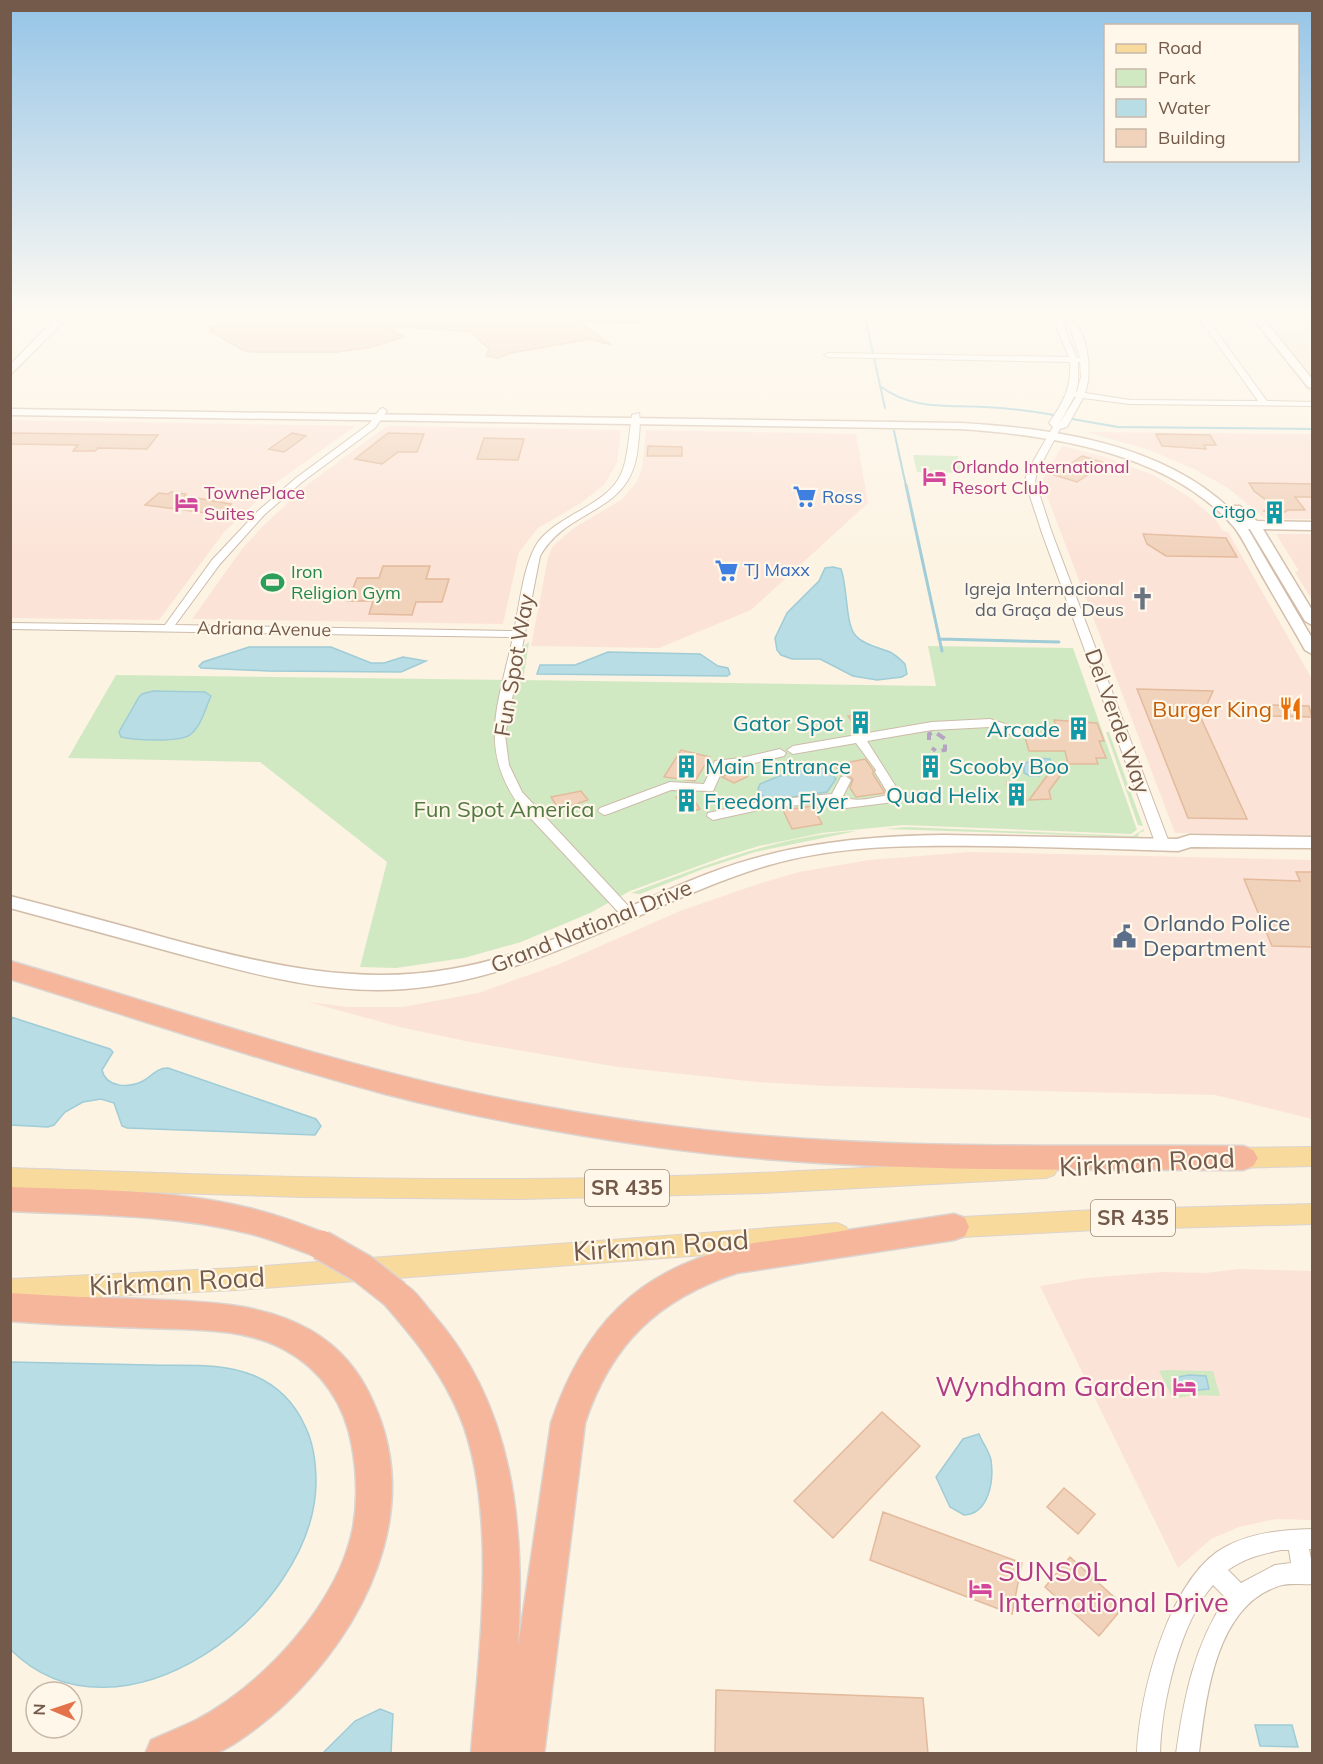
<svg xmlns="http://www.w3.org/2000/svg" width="1323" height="1764" font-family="Mulish,sans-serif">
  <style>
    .residential { fill: #f3e5d2 }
    .commercial { fill: #fce3d7 }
    .green { fill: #d1e9c2 }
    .water { fill: #b8dde5; stroke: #9fccd6; stroke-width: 1.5 }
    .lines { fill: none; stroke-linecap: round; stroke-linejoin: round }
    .stream-far1 { stroke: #9fccd6; stroke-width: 2 }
    .stream { stroke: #9fccd6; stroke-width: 3 }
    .building { fill: #f1d2bb; stroke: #e3ba9c; stroke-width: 1.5 }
    .street-casing { stroke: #cdbbaa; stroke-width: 2 }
    .secondary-casing { stroke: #d2bdaa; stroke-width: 3 }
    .primary-casing { stroke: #dbd4d0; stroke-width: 2 }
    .highway-casing { stroke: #dbd4d0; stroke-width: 3 }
    .street { fill: #fff; fill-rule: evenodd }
    .secondary { fill: #fff; fill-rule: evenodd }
    .primary { fill: #f9da9d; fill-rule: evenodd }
    .highway { fill: #f5b69b; fill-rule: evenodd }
    .rail { stroke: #b6a2c5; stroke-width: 4; stroke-dasharray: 9 6; stroke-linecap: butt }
    .highway-bridge-casing { stroke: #dbd4d0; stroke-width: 32; stroke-linecap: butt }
    .highway-bridge { stroke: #f5b69b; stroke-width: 29 }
    .labels { text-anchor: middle; stroke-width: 4.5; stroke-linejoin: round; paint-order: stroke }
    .far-hotel-label { font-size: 18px; fill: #b23c85; stroke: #fff7e9; text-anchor: start }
    .far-shop-label { font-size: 18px; fill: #366cbe; stroke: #fff7e9; text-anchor: start }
    .far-culture-label { font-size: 18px; fill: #0d838f; stroke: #fff7e9; text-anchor: end }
    .far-leisure-label { font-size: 18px; fill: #27864d; stroke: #fff7e9; text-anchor: start }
    .far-worship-label { font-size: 18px; fill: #5b616d; stroke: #fff7e9; text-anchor: end }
    .far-street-label { font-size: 18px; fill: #735a4a; stroke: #fff7e9 }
    .shield { fill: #fff7e9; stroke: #9d897a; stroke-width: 1.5 }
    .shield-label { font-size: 21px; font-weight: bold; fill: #735a4a }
    .street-label { font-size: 22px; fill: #735a4a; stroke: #fff7e9 }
    .food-label { font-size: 22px; fill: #c56008; stroke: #fff7e9; text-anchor: end }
    .culture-label { font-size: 22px; fill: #0d838f; stroke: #fff7e9; text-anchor: end }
    .park-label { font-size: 22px; fill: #507942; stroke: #fff7e9 }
    .service-label { font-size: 22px; fill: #4e5e75; stroke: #fff7e9; text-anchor: start }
    .near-street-label { font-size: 27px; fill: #735a4a; stroke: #fff7e9 }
    .near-hotel-label { font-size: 27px; fill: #b23c85; stroke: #fff7e9; text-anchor: end }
  </style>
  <rect width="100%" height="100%" fill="#fcf3e3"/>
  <path class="residential" d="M1246,312H1312V395Z"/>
  <path class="commercial" d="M11,312H40L11,342Z
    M11,420L355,426L277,482L224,532L159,620L11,618Z
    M387,426L621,430L617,462L605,484L581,503L538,528L519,552L503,624L192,619L242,549L263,526L307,485Z
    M646,430L856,434L868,503L751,610L659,648L531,646L548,558L553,546L574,528L621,500L636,483L642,469Z
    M1086,432L1312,434V519H1266L1228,488L1196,470L1150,450Z
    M1062,446L1105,457L1153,475L1191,498L1215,519L1223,531L1228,532L1312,679V836L1175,833L1044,488L1043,479Z
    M1276,534H1312V600L1295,572L1299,571Z
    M970,852L1312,860V1119L1215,1095L826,1086L757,1082L618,1067L470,1042L400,1027L308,1002L348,1007H403L478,993L557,965L680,911L761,883L799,872L869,860Z
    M1239,1269L1312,1271V1520L1276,1519L1239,1527L1211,1539L1178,1568L1040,1286L1086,1278L1163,1272L1205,1273Z"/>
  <path class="green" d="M913,455L958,456L963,473L917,472Z
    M529,642L523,680L936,686L928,646L1073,648L1137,830L1131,834L903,825L822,833L759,846L723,857L630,891L590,913L521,942L464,958L396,968L360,967L387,862L260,762L68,758L116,675L518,680L524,646Z
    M1106,732H1109L1143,826L1138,825Z
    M906,827L1133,836L1144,829V831L1139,833L1138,837H1133L885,829Z
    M857,831L755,852L703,869L640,894L631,893C704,866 779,835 857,831Z
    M1167,1370L1213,1371L1220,1396L1193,1395L1173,1399L1159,1371Z"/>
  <path class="water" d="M833,567L841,569C848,588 845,625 856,636C864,645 880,648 890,652C896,655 901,660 905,664L907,674L902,677L877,680L853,676L820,659H792L781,655L777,650L775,638L787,613L819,581L825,568Z
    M249,647H331L371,663H384L403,657L426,661L401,672L268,671L201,668L199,666L203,662Z
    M608,652L700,654L718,666L728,668L730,674L727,676L537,674L540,665H575Z
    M153,691L205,692L211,696C206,707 201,726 191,734C182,743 133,740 121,737L119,732L139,697L142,694Z
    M1036,758L1050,759L1052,765L1039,776H1030L1024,773V764Z
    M817,767L830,771L836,779L827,792L770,800L765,799L758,789L760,784L782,775Z
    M11,1017L110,1049L113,1052L102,1070C106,1088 129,1088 143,1081C152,1076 156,1068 168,1068L316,1119L321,1126L315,1135L127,1128L122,1126L114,1103L101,1099L83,1102L65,1112L54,1125L48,1127L11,1125Z
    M11,1362C57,1363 104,1364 151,1365C185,1366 223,1362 255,1376C278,1386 295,1404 305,1426C314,1444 316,1463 316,1483C314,1613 119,1757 11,1650Z
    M1189,1375L1206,1376L1209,1389L1178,1392L1175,1385L1178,1377Z
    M979,1434C982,1442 989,1451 991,1460C994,1481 989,1514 964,1515L950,1507L936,1477L963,1439Z
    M380,1709L393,1714L391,1753H323L355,1721Z
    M1255,1725H1292L1298,1747L1260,1746Z"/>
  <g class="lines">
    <path class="stream-far1" d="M864,312L885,408
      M880,386C911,410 947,405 984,407C1007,408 1031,411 1054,415
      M1072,419L1118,427L1312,429
      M894,431L906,486"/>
    <path class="stream" d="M906,485L942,651
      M939,639L1059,642"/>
  </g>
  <path class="building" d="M214,312H259L266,316L279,312H565L573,318V312H639L638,323L578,321L611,345L590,339L511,353L498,358L486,356L489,349L470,331L384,326L404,337L371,347L338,352H251L243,350L210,331L214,330L209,327L232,321Z
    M10,433L158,435L147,449L98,448L95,451H73L78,445L10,444Z
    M292,433L306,436L284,452L269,449Z
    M388,433L424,434L417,452H398L382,464L355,459Z
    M1156,434L1210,435L1216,445H1204L1206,449L1162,446Z
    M484,438L524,439L518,460L477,459Z
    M648,446L682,447V456H647Z
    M1082,456L1105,463L1077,482L1054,475Z
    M1249,483L1312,484V497H1295L1305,510H1288L1278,516L1264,511L1273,505L1254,491Z
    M171,492L186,494L185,496L231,504L222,513L215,514L145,505L159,493L168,494Z
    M1143,534L1226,538L1237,557L1166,556L1147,544Z
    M383,566H430L426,579H449L442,602H416L412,615L369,614L373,601H348L357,578H379Z
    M1137,689L1213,691L1201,718L1247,819L1188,818Z
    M1266,705L1309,706L1312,717L1272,716Z
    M860,714L869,726L857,728L848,716Z
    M1054,720L1097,723L1104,741H1099L1106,758H1096L1098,764H1068L1065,751H1029L1024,734L1059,735Z
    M681,750L710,757L695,781L664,777Z
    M865,759L873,770V774L885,793L856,797L850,788L853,779L846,774L841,775L835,765Z
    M1052,769L1062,773L1049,791L1051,799L1029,800Z
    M733,771L739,772L747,777L734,783L722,777Z
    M1007,782L1023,783L1026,801L1009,800Z
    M581,791L588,800L559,810L551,797Z
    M690,794L700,809L686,813L676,797Z
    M813,806L822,824L792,829L783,810Z
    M1296,872H1312V947L1272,946L1244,879L1300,881Z
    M882,1412L920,1446L833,1538L794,1501Z
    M1064,1488L1095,1514L1078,1534L1047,1507Z
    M883,1512L1022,1563L1012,1614L870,1560Z
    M1070,1557L1124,1606L1099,1636L1045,1587Z
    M716,1690L923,1698L928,1754H715Z"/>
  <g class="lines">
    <defs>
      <path id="street" d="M1050,312H1058L1076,357L1080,358L1070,327L1065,323L1072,321C1089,334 1092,375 1085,393L1130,400L1258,401L1195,312H1202L1267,401L1312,402V406H1310L1130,404L1083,398L1067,427L1060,429L1037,472L1035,481L1052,533L1170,845L1163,849L1156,845L1042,533L1025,481L1027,472L1053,427L1049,423C1063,403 1072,387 1070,362L828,357L824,355L828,353L1069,357ZM1078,362H1080L1081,377L1077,392H1076L1078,383ZM1074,397H1076L1059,424Z
        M383,408L387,411L375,428L302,482L264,515L220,564L175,625L514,631C520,604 523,565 538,542C547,530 561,522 574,514C629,484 624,473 632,415L639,413C641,423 639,435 638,446C632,516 569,505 540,556L505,735L509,765L522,792L633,911L635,914L633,917H623L522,809C476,749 499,703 513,637L10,629V623L165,625L212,560L258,511L296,478L369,424L380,409Z
        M990,719L1020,729L1022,732L1016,736L989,727L932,730L867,741L903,798L901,801L846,808L834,801L763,809L713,820L707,816L708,813L763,801L832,794L841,777L845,776L851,780L843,796C855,804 875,797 889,795L875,772L876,770L856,743L793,754L787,750L793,746L932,722Z
        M780,749L786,753L784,756L741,766L724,767L713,791L671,790L608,814L604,815L598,811L600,808L670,782L704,784L715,761L741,758Z
        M1312,1529V1549H1309L1312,1564V1584C1301,1585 1287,1582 1276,1587C1215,1609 1206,1698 1199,1754H1176C1184,1698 1194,1645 1226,1598L1213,1585C1180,1622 1161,1705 1160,1754H1137C1139,1694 1170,1574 1227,1546C1254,1532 1283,1530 1312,1529ZM1281,1550H1289L1291,1563L1275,1565L1241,1583L1228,1570C1245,1558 1261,1554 1281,1550Z"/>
      <path id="secondary" d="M62,312H73L10,375V365Z
        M1248,312H1258L1312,379V388L1308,387Z
        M10,409L960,423C1051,428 1161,443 1230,509L1232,506H1240L1257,521L1312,522V530L1263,529L1312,610V625L1305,621L1250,529H1248L1312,638V654L1305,650C1290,623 1274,597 1259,570C1251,556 1244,540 1234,527C1170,453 1052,435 960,429L10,415Z
        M943,835L1177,839L1190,835L1312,837V848L1191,847L1178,851C1114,849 1049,847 985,846C913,845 839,845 769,865C646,902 536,979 405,989C328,995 253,974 179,954C123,939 67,923 10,908V896C64,910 117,924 170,939C263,964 355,986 451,969C542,954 625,905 710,873C785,844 863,836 943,835Z"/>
      <path id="primary" d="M1231,1148L1312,1147V1166L1231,1168L1223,1165L1219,1158L1223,1151Z
        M1046,1158L1054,1161L1058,1168L1054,1175L1046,1178L764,1193L521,1199L302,1197L10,1188V1168C180,1174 351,1180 521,1179C696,1178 871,1168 1046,1158Z
        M1312,1204V1224L1095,1230L944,1238L935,1235L932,1228L935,1221L944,1218L1095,1210Z
        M837,1223L846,1227L850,1234L846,1241L837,1245L236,1290L10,1301V1279L236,1268Z"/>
      <path id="highway" d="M10,961C178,1010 342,1068 514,1101C597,1117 680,1129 764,1136C923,1149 1084,1145 1243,1146L1253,1150L1258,1158L1253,1166L1243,1170C1048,1169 851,1174 657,1147C565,1134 474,1117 385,1094C259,1060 135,1018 10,979Z
        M10,1187C90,1190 172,1189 249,1208C278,1215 305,1225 332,1236L337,1245L332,1254L321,1258C296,1250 273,1239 247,1233C170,1214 89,1215 10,1211Z
        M954,1214L965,1218L969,1227L965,1236L954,1240L737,1273C658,1299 611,1344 585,1423L544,1754H471C479,1651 501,1495 453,1401C435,1364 412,1336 385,1305L380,1295L385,1285C408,1277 417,1295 431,1312C515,1406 525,1526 518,1647L551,1423C583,1328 636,1270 737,1247C760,1241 785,1239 809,1236C857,1229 906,1221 954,1214Z
        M10,1293C54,1296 98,1298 142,1299C199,1302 259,1301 310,1330C340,1347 361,1373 374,1404C423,1512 364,1630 284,1705C270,1718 231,1750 213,1754C194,1757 165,1754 145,1754L151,1740C166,1733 182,1727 196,1720C264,1684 338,1604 353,1528C358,1500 357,1474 352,1446C345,1405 322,1370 285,1350C244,1327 192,1330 147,1328C101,1326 56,1325 10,1321Z"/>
    </defs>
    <use href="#street" class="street-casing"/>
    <use href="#secondary" class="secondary-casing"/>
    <use href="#primary" class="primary-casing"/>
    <use href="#highway" class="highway-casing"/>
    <use href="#street" class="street"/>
    <use href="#secondary" class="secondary"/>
    <use href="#primary" class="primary"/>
    <use href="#highway" class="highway"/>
    <path class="rail" d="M929,740V734L935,732L945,739V750L936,751L932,748"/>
    <defs>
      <path id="highway-bridge" d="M321,1245L363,1269L396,1295"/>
    </defs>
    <use href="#highway-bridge" class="highway-bridge-casing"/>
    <use href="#highway-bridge" class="highway-bridge"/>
  </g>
  <linearGradient id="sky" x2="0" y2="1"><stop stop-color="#95c4e7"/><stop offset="0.56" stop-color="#fefaf2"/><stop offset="1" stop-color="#fefaf2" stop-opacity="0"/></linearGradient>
  <rect width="1323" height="559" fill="url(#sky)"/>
  <defs>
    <symbol id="hotel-bare" viewBox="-9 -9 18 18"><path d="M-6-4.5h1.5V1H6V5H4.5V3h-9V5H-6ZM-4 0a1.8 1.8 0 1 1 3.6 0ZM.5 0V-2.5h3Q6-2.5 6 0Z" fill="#d1479c" stroke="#fff7e9" stroke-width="2.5" paint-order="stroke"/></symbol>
    <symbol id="supermarket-bare" viewBox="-9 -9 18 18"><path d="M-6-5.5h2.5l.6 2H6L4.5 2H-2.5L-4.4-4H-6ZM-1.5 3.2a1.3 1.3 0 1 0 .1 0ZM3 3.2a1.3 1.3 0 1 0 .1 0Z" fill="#3f7fe0" stroke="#fff7e9" stroke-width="2.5" paint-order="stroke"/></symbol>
    <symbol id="building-bare" viewBox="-9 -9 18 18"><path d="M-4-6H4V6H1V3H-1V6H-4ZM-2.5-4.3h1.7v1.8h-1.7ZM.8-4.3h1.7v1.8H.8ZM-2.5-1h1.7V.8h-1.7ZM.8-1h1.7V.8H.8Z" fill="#0f9aa8" stroke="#fff7e9" stroke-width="2.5" paint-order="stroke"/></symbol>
    <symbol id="stadium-bare" viewBox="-9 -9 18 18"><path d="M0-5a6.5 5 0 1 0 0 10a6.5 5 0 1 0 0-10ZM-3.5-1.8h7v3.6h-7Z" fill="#2e9e5b" stroke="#fff7e9" stroke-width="2.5" paint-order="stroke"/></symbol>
    <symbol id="church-bare" viewBox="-9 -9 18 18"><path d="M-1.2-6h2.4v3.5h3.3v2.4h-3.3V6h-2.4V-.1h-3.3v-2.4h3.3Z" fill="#6b7280" stroke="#fff7e9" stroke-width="2.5" paint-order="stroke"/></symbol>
    <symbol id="restaurant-bare" viewBox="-9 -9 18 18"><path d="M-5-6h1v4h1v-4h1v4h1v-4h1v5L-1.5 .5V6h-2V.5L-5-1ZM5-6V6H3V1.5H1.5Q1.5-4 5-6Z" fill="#e8710a" stroke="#fff7e9" stroke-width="2.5" paint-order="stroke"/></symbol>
    <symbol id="civic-bare" viewBox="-9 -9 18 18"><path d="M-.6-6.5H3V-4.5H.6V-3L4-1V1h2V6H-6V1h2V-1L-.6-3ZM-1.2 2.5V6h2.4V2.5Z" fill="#5c6f8a" stroke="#fff7e9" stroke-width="2.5" paint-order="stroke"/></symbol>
  </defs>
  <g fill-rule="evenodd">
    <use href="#hotel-bare" x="918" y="460" width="33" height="33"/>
    <use href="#supermarket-bare" x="788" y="480" width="33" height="33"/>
    <use href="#hotel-bare" x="170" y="486" width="33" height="33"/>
    <use href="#building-bare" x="1258" y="496" width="33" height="33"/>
    <use href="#supermarket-bare" x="710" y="554" width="33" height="33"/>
    <use href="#stadium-bare" x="256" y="566" width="33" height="33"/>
    <use href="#church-bare" x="1126" y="582" width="33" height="33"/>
    <use href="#restaurant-bare" x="1274" y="692" width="33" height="33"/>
    <use href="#building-bare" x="844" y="706" width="33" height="33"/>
    <use href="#building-bare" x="1062" y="712" width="33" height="33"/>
    <use href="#building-bare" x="670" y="750" width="33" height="33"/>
    <use href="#building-bare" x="914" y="750" width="33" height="33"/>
    <use href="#building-bare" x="1000" y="778" width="33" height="33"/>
    <use href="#building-bare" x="670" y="784" width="33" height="33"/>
    <use href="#civic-bare" x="1108" y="920" width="33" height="33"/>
    <use href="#hotel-bare" x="1168" y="1370" width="33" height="33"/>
    <use href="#hotel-bare" x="964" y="1572" width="33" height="33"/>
  </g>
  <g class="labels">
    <g class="far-hotel-label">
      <text x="952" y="473">Orlando International<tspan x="952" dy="21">Resort Club</tspan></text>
      <text x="204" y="499">TownePlace<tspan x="204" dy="21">Suites</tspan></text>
    </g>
    <g class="far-shop-label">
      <text x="822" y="503">Ross</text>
      <text x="744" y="576">TJ Maxx</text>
    </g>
    <g class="far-culture-label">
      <text x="1256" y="518">Citgo</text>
    </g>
    <g class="far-leisure-label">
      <text x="291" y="578">Iron<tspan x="291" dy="21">Religion Gym</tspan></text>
    </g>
    <g class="far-worship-label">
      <text x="1124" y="595">Igreja Internacional<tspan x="1124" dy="21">da Graça de Deus</tspan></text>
    </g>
    <g class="far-street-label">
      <text transform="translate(264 629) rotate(1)" y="6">Adriana Avenue</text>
    </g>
    <g class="shield">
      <rect x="585" y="1170" width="84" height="36" rx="4.5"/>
      <rect x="1091" y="1200" width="84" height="36" rx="4.5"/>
    </g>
    <g class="shield-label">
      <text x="627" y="1195">SR 435</text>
      <text x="1133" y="1225">SR 435</text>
    </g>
    <g class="street-label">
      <text transform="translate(514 665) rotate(-80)" y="8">Fun Spot Way</text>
      <text transform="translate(1118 721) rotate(70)" y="8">Del Verde Way</text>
      <text transform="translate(591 926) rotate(-22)" y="8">Grand National Drive</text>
    </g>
    <g class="food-label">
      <text x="1272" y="717">Burger King</text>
    </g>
    <g class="culture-label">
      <text x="843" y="731">Gator Spot</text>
      <text x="1060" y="737">Arcade</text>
      <text x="705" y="774" text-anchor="start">Main Entrance</text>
      <text x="949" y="774" text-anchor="start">Scooby Boo</text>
      <text x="999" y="803">Quad Helix</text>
      <text x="704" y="809" text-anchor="start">Freedom Flyer</text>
    </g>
    <g class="park-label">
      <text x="504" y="817">Fun Spot America</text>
    </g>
    <g class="service-label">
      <text x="1143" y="931">Orlando Police<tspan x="1143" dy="25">Department</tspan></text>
    </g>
    <g class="near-street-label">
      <text transform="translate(1147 1163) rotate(-3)" y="9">Kirkman Road</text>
      <text transform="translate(661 1246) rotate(-4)" y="9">Kirkman Road</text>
      <text transform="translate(177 1282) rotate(-3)" y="9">Kirkman Road</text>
    </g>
    <g class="near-hotel-label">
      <text x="1166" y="1396">Wyndham Garden</text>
      <text x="998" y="1581" text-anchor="start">SUNSOL<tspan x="998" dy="31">International Drive</tspan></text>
    </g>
  </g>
  <rect width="1323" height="1764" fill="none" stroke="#735a4a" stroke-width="24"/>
  <rect x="1104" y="24" width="195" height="138" fill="#fff7e9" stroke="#c7b8a9" stroke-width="1.5"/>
  <rect x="1116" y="44" width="30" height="9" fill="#f9da9d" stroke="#c7b8a9" stroke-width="1.5"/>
  <text x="1158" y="54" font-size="18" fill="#735a4a">Road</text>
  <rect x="1116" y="69" width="30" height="18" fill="#d1e9c2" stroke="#c7b8a9" stroke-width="1.5"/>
  <text x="1158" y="84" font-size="18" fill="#735a4a">Park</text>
  <rect x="1116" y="99" width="30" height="18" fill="#b8dde5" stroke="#c7b8a9" stroke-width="1.5"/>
  <text x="1158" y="114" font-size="18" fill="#735a4a">Water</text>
  <rect x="1116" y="129" width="30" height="18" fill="#f1d2bb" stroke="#c7b8a9" stroke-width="1.5"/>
  <text x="1158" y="144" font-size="18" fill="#735a4a">Building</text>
  <g transform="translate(54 1710) rotate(272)"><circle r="28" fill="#fff7e9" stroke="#c7b8a9" stroke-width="1.5"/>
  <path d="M0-4.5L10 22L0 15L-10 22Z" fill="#e4724b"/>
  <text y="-9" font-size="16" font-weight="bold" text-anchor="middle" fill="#735a4a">N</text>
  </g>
</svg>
